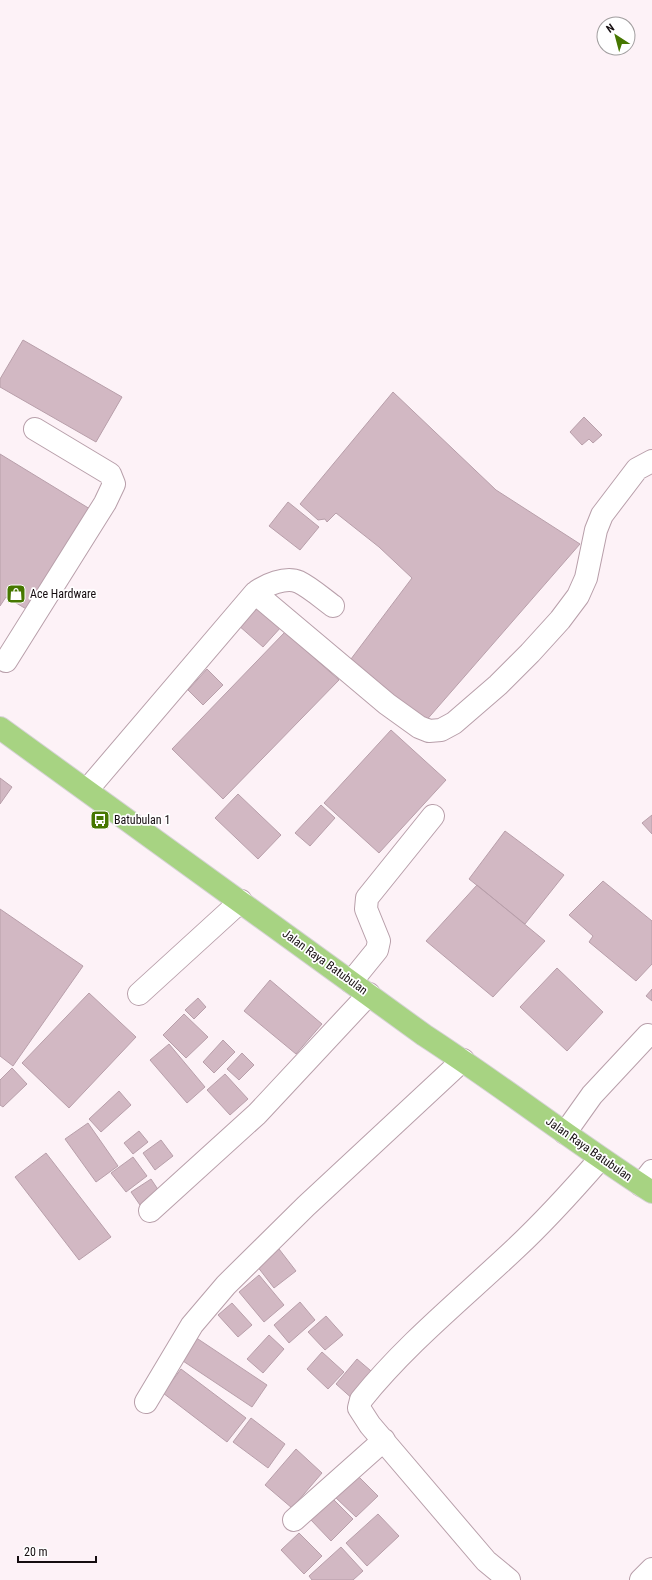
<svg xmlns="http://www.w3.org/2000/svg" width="652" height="1580" font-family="'Roboto Condensed',sans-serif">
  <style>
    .building { fill: #d2b8c3; stroke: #b89faa }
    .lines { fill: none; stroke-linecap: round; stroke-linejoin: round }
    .minor-casing { stroke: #b89faa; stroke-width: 24 }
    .highway-casing { stroke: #d5d3d4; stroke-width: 24 }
    .minor { stroke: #fff; stroke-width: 22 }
    .highway { stroke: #a7d382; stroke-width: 22 }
    .labels { text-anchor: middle; stroke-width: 3.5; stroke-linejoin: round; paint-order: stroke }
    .poi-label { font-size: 12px; fill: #150d10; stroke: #fff; text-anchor: start }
    .street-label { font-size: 12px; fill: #150d10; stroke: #fff }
  </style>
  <rect width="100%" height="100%" fill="#fdf2f7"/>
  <path class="building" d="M23,340L122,397L96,442L0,387V379Z
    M393,392L496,490L580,544L424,723L351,659L412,578L379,547L336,513L327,522L325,519L318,520L300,504Z
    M584,417L602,435L593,443L589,439L582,445L570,432Z
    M0,454L90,509L28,610L6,597L0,606Z
    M288,502L319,527L300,550L269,526Z
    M257,604L282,626L263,647L238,625Z
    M285,632L339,680L223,799L172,749Z
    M207,669L223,685L203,705L188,690Z
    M391,730L446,780L379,853L324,803Z
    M0,778L12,787L0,804Z
    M238,794L281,835L258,859L215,818Z
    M321,805L335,818L310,846L295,833Z
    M652,815V834L642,823Z
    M505,831L564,875L525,924L469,879Z
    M603,881L652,921V964L636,981L589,942L593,936L569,915Z
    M477,885L545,941L493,997L426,941Z
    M0,909L83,966L13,1066L0,1056Z
    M557,968L603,1012L567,1051L520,1007Z
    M270,980L322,1024L296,1054L244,1011Z
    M652,989V1001L646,996Z
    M89,993L136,1037L69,1108L22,1063Z
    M198,998L206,1007L194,1019L185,1010Z
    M184,1014L208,1037L186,1058L163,1035Z
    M223,1040L235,1052L214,1073L203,1062Z
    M169,1044L205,1087L187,1103L150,1060Z
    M242,1053L254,1065L239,1080L227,1069Z
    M12,1068L27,1084L3,1107L0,1105V1080Z
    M225,1074L248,1099L230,1115L207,1090Z
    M119,1091L131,1105L101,1132L89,1119Z
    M88,1123L118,1166L96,1182L65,1139Z
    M139,1131L148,1142L133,1154L124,1143Z
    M161,1140L173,1156L155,1170L143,1153Z
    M46,1153L111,1237L79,1260L15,1177Z
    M133,1157L147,1176L126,1192L111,1173Z
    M151,1179L159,1191L140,1205L131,1192Z
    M279,1249L296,1271L274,1288L257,1266Z
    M259,1275L284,1305L264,1322L239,1292Z
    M300,1302L315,1320L289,1343L274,1325Z
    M232,1303L252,1325L238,1337L218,1315Z
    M326,1316L343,1335L325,1350L308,1332Z
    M269,1335L284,1349L263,1373L247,1359Z
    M195,1337L267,1385L252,1407L180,1359Z
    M322,1352L344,1372L328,1389L307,1369Z
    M357,1359L377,1376L355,1401L336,1384Z
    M181,1369L246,1418L227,1442L163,1393Z
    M251,1418L285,1444L268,1468L233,1442Z
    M296,1449L322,1473L292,1508L265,1485Z
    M357,1475L378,1496L356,1517L335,1497Z
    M332,1498L353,1519L331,1541L311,1520Z
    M378,1514L399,1536L367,1566L346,1543Z
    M299,1533L322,1556L304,1574L281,1550Z
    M341,1547L363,1571L353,1580H312L309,1576Z"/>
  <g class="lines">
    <defs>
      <path id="minor" d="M255,593L387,704L419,727L429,731L441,730L454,723L498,685L530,653L560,620L578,596L586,578L596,530L602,515L637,469L652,461
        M6,661L105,503L114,484L110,474L35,429
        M87,790L255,593C265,585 286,576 299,582C311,588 322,598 333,606
        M351,982L377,950L379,941L366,909L367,898L433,816
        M139,994L241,901
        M565,1133L592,1095L648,1035
        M641,1185L652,1171
        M150,1211L257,1114L369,994
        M146,1402L192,1325L226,1285L306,1206L463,1060
        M294,1520L384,1440
        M509,1580L486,1561L370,1425L359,1408L361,1400C406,1344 462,1299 515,1249C545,1221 573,1190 600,1159
        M641,1580L652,1569"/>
      <path id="highway" d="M0,728L424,1035C501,1085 574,1142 652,1192"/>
    </defs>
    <use href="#minor" class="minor-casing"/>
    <use href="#highway" class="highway-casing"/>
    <use href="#minor" class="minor"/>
    <use href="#highway" class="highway"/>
  </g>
  <defs>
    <symbol id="shop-square" viewBox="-11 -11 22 22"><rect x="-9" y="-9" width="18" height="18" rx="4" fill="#467700" stroke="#fff"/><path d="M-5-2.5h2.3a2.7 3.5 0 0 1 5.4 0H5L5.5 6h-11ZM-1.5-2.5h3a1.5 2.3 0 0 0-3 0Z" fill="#fff"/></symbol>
    <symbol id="bus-square" viewBox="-11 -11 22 22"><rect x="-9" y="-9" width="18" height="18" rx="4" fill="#467700" stroke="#fff"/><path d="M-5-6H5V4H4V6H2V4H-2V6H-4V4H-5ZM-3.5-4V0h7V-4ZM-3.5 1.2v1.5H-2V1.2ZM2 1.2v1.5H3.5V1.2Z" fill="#fff"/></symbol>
  </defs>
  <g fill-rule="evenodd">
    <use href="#shop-square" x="5" y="583" width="22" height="22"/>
    <use href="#bus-square" x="89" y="809" width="22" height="22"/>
  </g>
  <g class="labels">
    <g class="poi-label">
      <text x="30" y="598">Ace Hardware</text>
      <text x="114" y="824">Batubulan 1</text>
    </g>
    <g class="street-label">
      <text transform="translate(325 962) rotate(36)" y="4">Jalan Raya Batubulan</text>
      <text transform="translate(589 1149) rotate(35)" y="4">Jalan Raya Batubulan</text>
    </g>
  </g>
  <g transform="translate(616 36) rotate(324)"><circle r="19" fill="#ffffff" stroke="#a19e9f"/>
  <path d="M0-3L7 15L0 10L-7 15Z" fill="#467700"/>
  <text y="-6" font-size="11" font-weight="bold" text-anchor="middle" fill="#150d10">N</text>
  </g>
  <path d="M18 1556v6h78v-6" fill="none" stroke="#150d10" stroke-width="2"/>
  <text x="24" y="1556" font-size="12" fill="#150d10" stroke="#ffffff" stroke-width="3" paint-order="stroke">20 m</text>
</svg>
